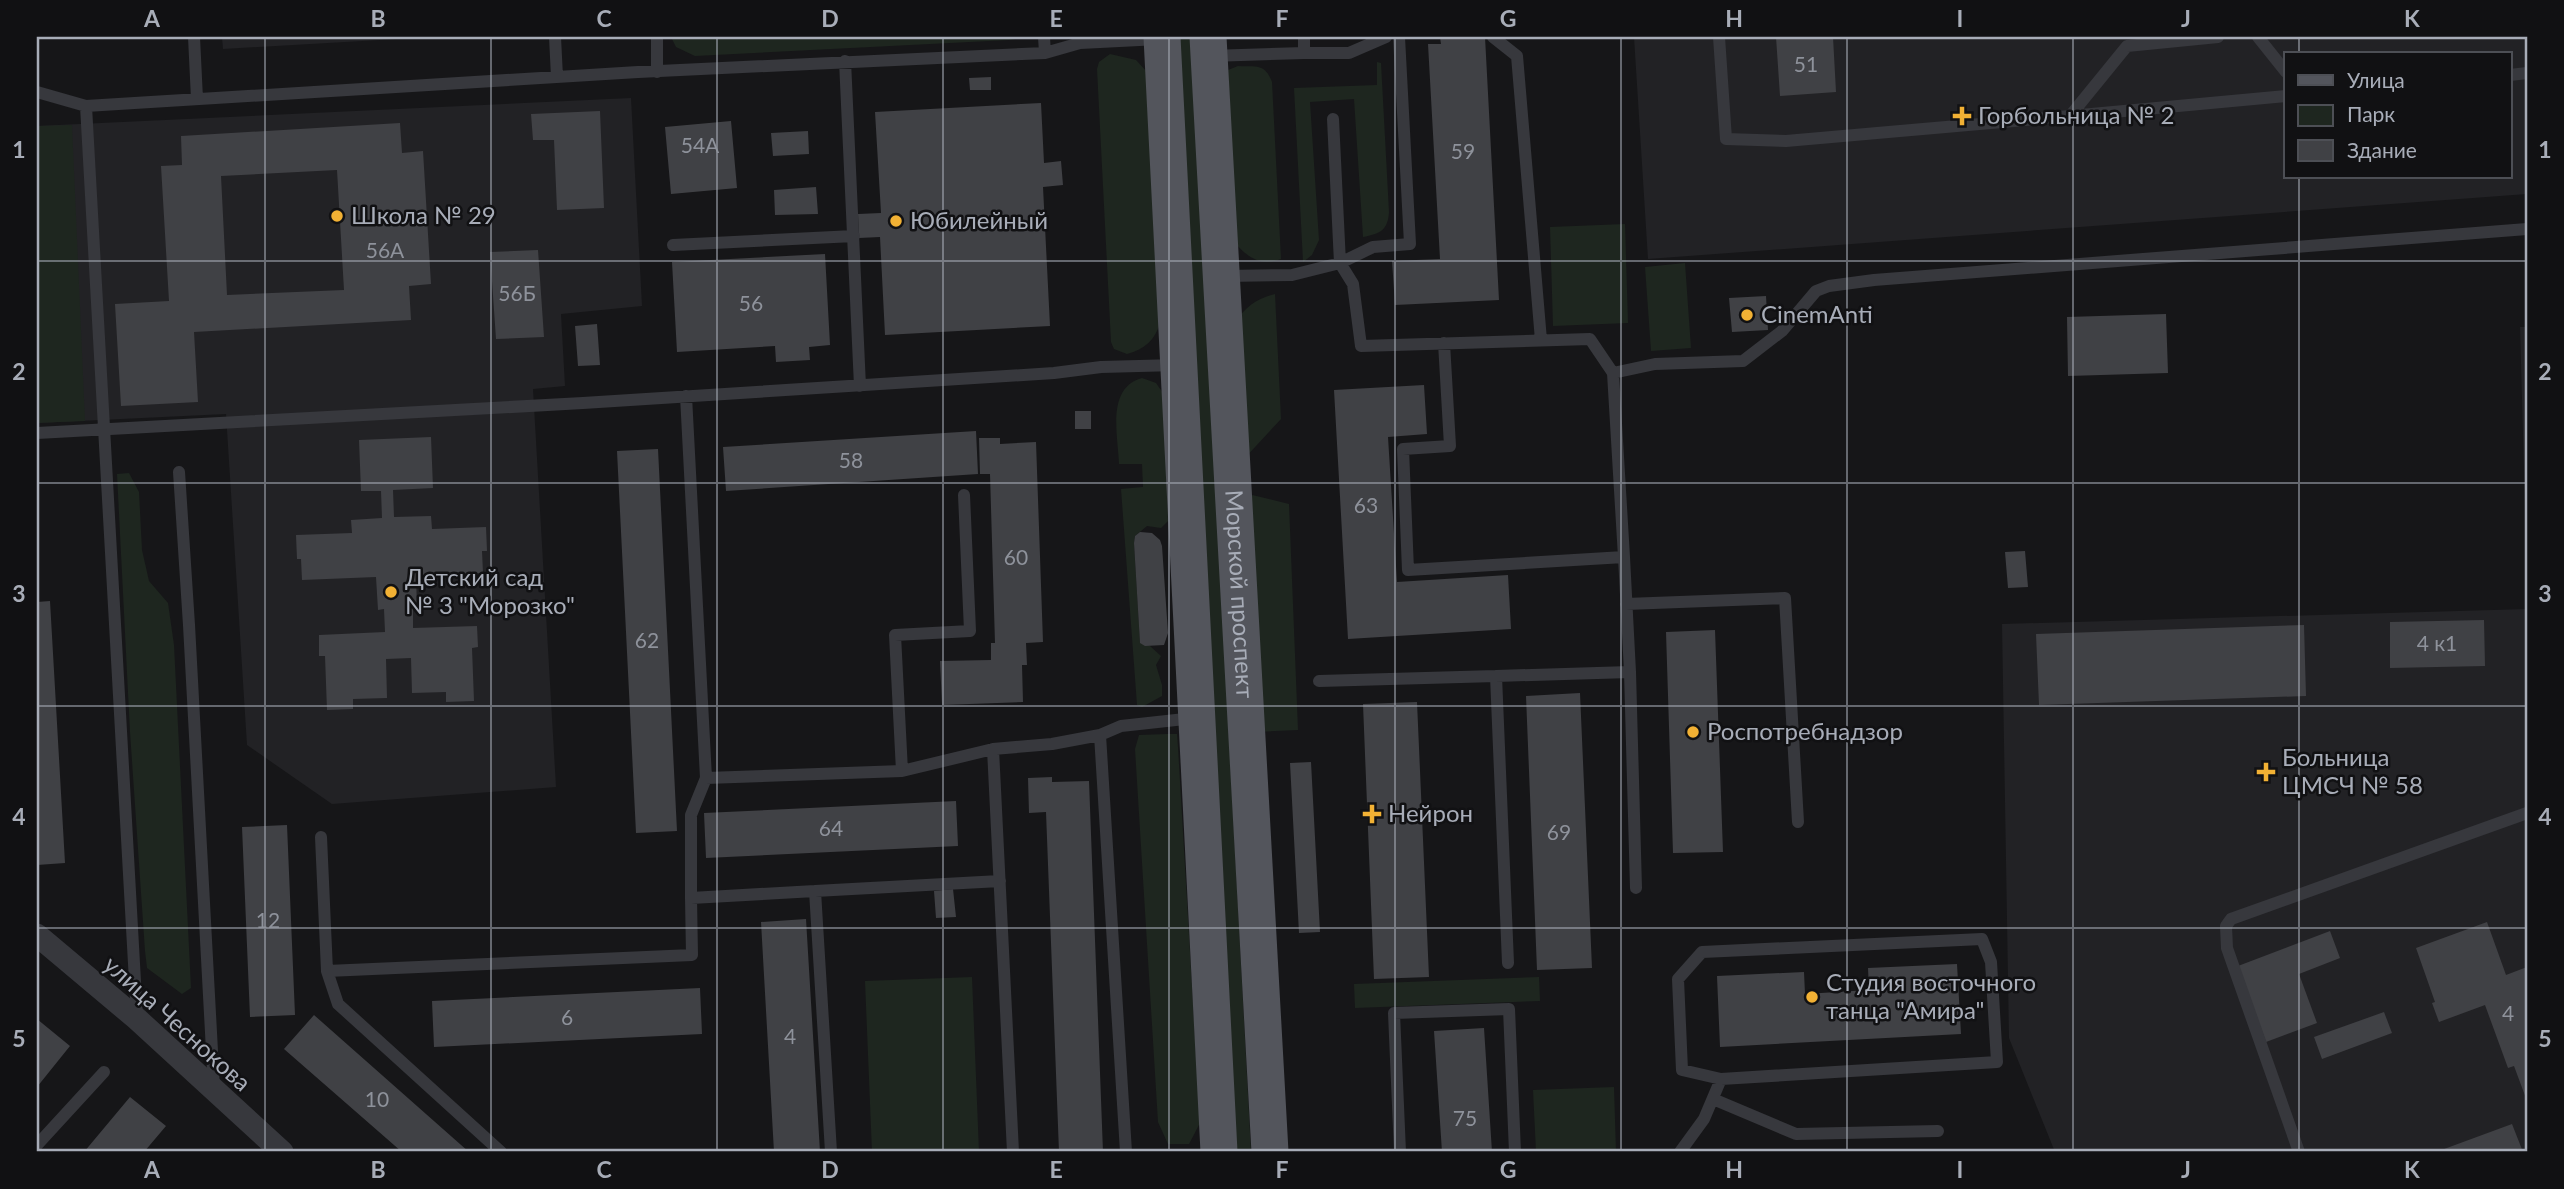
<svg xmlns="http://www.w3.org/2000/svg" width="2564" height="1189" font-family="Lato,sans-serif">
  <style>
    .built { fill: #222225; fill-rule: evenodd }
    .green { fill: #1e261f }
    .building { fill: #404145; fill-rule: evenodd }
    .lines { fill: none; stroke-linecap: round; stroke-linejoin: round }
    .lane { stroke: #37383d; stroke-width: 12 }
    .street { stroke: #37383d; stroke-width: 23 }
    .primary { stroke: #53555c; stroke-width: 37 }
    .grid { fill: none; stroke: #a8adb8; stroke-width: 2; stroke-opacity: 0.55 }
    .poi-dot { fill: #f2b134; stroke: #111113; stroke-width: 2.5 }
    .labels { text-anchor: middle; stroke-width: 5; stroke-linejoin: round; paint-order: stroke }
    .number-label { font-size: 21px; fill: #8e929b }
    .poi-label { font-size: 24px; fill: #a8adb8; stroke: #111113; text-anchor: start }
    .street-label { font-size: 24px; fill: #a8adb8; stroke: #111113 }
    .neatline { fill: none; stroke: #a8adb8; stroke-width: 2.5 }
    .grid-label { font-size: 23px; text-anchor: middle; font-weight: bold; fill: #a8adb8 }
  </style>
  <rect width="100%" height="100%" fill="#161618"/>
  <path class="built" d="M222,37H432L223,49Z
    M1634,37H2527V194L1648,259ZM2286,54H2510V177H2286Z
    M631,98L642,306L561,314L565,386L533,389L556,787L332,804L247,745L226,414L37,423V126Z
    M2520,327H2527V580Z
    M2527,609V1152H2055L2009,1038L2002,624Z"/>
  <path class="green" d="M671,37H1032L1009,40L695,56L676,47Z
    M1173,37H1192L1251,1152H1235Z
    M1110,54L1136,60L1148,73L1160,323C1155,340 1145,349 1127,354L1114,349L1111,342L1097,69L1099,62Z
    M1377,62L1381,63L1389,212C1388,230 1380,234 1363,237L1354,99L1310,102L1319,240L1312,255L1303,262L1294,88L1377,85Z
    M1238,66C1256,67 1265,63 1272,82L1281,259C1262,266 1249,259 1236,244L1228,70Z
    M72,125L85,421L37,423V126Z
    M1625,224L1628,323L1553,326L1550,227Z
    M1685,263L1691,348L1651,351L1645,267Z
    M1275,294L1281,419L1243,460L1235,322C1247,306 1256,299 1275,294Z
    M1142,378L1156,383L1165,396L1168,521L1161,528L1147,526L1135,536L1134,543L1140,642L1150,646L1161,656L1156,665L1162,685V696L1142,707L1137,705L1121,489L1143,487L1142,464H1119C1118,435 1106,388 1142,378Z
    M129,473L139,492L142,550L149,581L168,603L174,645L191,988L182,994L147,968L145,951L130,732L117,474Z
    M1244,493L1289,504L1298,730L1254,732Z
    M1167,734H1177L1178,747L1200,1123L1189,1144H1168L1158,1122L1135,749L1139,735Z
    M972,977L979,1152H872L865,981Z
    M1539,977L1540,1001L1355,1008L1354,984Z
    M1614,1087L1616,1152H1536L1533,1090Z"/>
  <path class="building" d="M1440,37H1485L1499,300L1395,305L1392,261L1440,259L1428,44H1441Z
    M1776,37H1833L1836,92L1780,96Z
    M991,77V90H970L969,78Z
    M1041,103L1044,163L1061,161L1063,185L1043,187L1050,326L885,335L880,237L859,238L858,214L881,213L875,112Z
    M600,111L604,208L557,210L554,140H533L531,114Z
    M731,121L737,188L671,194L665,127Z
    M400,123L402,153L423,151L431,284L409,286L411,320L194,332L198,402L121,406L115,304L169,301L161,166L182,165L181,136ZM337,170L344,290L227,295L221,176Z
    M808,131L809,154L773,156L771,133Z
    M816,187L818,214L775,215L774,190Z
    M538,250L544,337L496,339L490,252Z
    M825,254L830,345L809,347L810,360L776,362L775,346L677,352L672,262Z
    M1766,296L1768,330L1732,332L1729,298Z
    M2166,314L2168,373L2068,376L2067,317Z
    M597,324L600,365L578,366L575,326Z
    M1424,385L1427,434L1388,437L1397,582L1508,575L1511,629L1348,639L1334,390Z
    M1075,411H1091V429H1075Z
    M976,431L978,474L726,491L723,447Z
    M431,437L433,488L393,490L394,517L431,516L432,529L486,527L487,551H482L483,573L416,576L417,608H413V628L477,626L478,647L472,648L474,701L446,702V692L412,693L411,658L386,659L387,698L353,699V709L327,710L325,656H319V635L385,632L384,609L378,610L376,577L302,580L301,559H297L296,535L352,533L351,520L382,518L381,491H361L359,440Z
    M979,438H1000V444L1036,442L1043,642L1026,643L1027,665H1022L1023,702L942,705L940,661L991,660V643H995L990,474H980Z
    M658,449L677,831L636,833L617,451Z
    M1140,532L1152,533L1160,540L1162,546L1168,633L1164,645L1145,646L1140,643L1134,543L1135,536Z
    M2025,551L2028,587L2008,588L2005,552Z
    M50,601L65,863L37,865V602Z
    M2484,620L2485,666L2390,668V622Z
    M2304,625L2306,696L2039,705L2036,634Z
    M1715,630L1723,852L1673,853L1666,632Z
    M1580,693L1592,968L1537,970L1526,696Z
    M1417,702L1429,977L1374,979L1363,704Z
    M1311,762L1320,932L1299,933L1290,763Z
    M1052,777V782L1089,781L1103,1152H1059L1046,812L1029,813L1028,778Z
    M956,801L958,846L706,858L704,813Z
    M287,825L295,1015L250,1017L242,827Z
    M953,889L956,917L936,918L934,891Z
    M806,919L820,1152H774L761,922Z
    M2487,922L2506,975L2527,967V1101L2514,1066L2508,1068L2485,1005L2439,1022L2432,1003L2435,1002L2416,948Z
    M2330,931L2340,958L2299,974L2317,1023L2266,1042L2238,966Z
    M1957,964L1961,1034L1720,1047L1717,976L1804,972L1805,994L1869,990L1868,968Z
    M700,988L702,1034L434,1047L432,1001Z
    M2384,1012L2392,1033L2322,1059L2314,1037Z
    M314,1015L469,1152H402L284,1049Z
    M37,1019L70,1046L37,1087Z
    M1484,1028L1492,1152H1442L1434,1031Z
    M130,1097L166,1126L144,1152H84Z
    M2512,1124L2523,1152H2436Z"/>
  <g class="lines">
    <path class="lane" d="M194,37L197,99
      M555,37L557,77
      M657,37V72
      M1044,37L1045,53
      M1304,37V53H1349L1386,37
      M1493,37L1517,56L1541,340
      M1719,37L1726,139L1786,141L2070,116L2127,46L2218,37
      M2258,37L2286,72
      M1210,56L1304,53
      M845,61L860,386
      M2510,75L2527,73
      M37,92L86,106L638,72L1045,53L1080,43L1159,39
      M86,106L137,1017
      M2070,116L2286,96
      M1333,119L1340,263L1353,284L1361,346L1590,339L1613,373
      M673,245L854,236
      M1225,276L1292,275L1340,263L1373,247L1410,244L1399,37
      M1444,343L1450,446L1403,449L1408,570L1624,557L1613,373L1655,364L1743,361L1782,331L1816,291L1829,286L1874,280L2527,229
      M686,396L706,778L902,771L993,749L1052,744L1100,735L1121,726L1194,718
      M37,433L583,403L1054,373L1101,367L1177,365
      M179,472L189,625L214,1088
      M1624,557L1630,672L1636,888
      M1626,604L1785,598L1798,822
      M1319,681L1496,676
      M1100,735L1126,1152
      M993,749L1013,1152
      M902,771L895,635L970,631L964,495
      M321,837L327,971L692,955L691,898L815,891
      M691,898V815L706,778
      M1508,963L1496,676L1630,672
      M327,971L338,1004L501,1152
      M1713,1099L1796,1134L1938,1131
      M37,1145L104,1072
      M831,1152L815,891L1000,881
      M1400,1152L1394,1013L1509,1009L1515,1152
      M1680,1152L1704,1119L1721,1079L1997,1062L1991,962L1982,939L1702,952L1678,979L1682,1070L1721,1079
      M2299,1152L2227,948L2226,926L2231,919L2527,813"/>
    <path class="street" d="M37,935L137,1019L282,1152"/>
    <g class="primary">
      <path d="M1162,37L1219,1152"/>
      <path id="s1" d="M1208,37L1270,1152"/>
    </g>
  </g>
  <path class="grid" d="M265,37V1152M491,37V1152M717,37V1152M943,37V1152M1169,37V1152M1395,37V1152M1621,37V1152M1847,37V1152M2073,37V1152M2299,37V54M2299,177V1152M37,261H2527M37,483H2527M37,706H2527M37,928H2527"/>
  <g class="poi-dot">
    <path d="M1958.5 105.5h7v7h7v7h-7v7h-7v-7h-7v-7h7z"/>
    <circle cx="337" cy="216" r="7"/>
    <circle cx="896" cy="221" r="7"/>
    <circle cx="1747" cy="315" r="7"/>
    <circle cx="391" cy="592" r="7"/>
    <circle cx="1693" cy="732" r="7"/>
    <path d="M2262.5 761.5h7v7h7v7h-7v7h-7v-7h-7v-7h7z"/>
    <path d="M1368.5 803.5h7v7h7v7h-7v7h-7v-7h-7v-7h7z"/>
    <circle cx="1812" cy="997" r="7"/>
  </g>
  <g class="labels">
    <g class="number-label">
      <text x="1806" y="72">51</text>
      <text x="700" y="153">54А</text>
      <text x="1463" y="159">59</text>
      <text x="385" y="258">56А</text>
      <text x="517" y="301">56Б</text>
      <text x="751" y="311">56</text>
      <text x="851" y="468">58</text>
      <text x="1366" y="513">63</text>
      <text x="1016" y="565">60</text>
      <text x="647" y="648">62</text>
      <text x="2437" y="651">4 к1</text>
      <text x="831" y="836">64</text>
      <text x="1559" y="840">69</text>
      <text x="268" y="928">12</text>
      <text x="2508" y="1021">4</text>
      <text x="567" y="1025">6</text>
      <text x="790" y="1044">4</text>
      <text x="377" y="1107">10</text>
      <text x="1465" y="1126">75</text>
    </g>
    <g class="poi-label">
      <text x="1978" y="124">Горбольница № 2</text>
      <text x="351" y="224">Школа № 29</text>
      <text x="910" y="229">Юбилейный</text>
      <text x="1761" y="323">CinemAnti</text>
      <text x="405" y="586">Детский сад<tspan x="405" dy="28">№ 3 "Морозко"</tspan></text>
      <text x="1707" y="740">Роспотребнадзор</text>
      <text x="2282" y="766">Больница<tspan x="2282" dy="28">ЦМСЧ № 58</tspan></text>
      <text x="1388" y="822">Нейрон</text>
      <text x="1826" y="991">Студия восточного<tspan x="1826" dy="28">танца "Амира"</tspan></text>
    </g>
    <g class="street-label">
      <text dy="8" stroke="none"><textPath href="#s1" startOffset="558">Морской проспект</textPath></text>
      <text transform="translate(177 1024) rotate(42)" y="8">улица Чеснокова</text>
    </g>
  </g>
  <rect width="2564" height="1189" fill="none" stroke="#111113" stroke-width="77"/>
  <rect x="2284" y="52" width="228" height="126" fill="#111113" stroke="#4d4f55" stroke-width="2"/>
  <rect x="2298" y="75" width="35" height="10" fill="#53555c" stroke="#4d4f55" stroke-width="2"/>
  <text x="2347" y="88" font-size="21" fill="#a8adb8">Улица</text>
  <rect x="2298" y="105" width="35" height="21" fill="#1e261f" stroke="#4d4f55" stroke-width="2"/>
  <text x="2347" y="122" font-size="21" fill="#a8adb8">Парк</text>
  <rect x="2298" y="140" width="35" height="21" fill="#404145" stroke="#4d4f55" stroke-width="2"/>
  <text x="2347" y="158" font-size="21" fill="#a8adb8">Здание</text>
  <rect x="38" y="38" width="2488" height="1112" class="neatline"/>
  <g class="grid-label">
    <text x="152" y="27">A</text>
    <text x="378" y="27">B</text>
    <text x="604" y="27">C</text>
    <text x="830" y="27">D</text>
    <text x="1056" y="27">E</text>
    <text x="1282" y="27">F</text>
    <text x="1508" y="27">G</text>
    <text x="1734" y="27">H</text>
    <text x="1960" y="27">I</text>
    <text x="2186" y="27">J</text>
    <text x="2412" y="27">K</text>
    <text x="19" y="158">1</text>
    <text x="2545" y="158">1</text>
    <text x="19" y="380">2</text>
    <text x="2545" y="380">2</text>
    <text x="19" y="602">3</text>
    <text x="2545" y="602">3</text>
    <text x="19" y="825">4</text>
    <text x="2545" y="825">4</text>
    <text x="19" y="1047">5</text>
    <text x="2545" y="1047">5</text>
    <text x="152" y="1178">A</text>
    <text x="378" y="1178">B</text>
    <text x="604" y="1178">C</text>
    <text x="830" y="1178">D</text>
    <text x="1056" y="1178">E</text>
    <text x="1282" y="1178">F</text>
    <text x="1508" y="1178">G</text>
    <text x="1734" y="1178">H</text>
    <text x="1960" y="1178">I</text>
    <text x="2186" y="1178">J</text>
    <text x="2412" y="1178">K</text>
  </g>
</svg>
